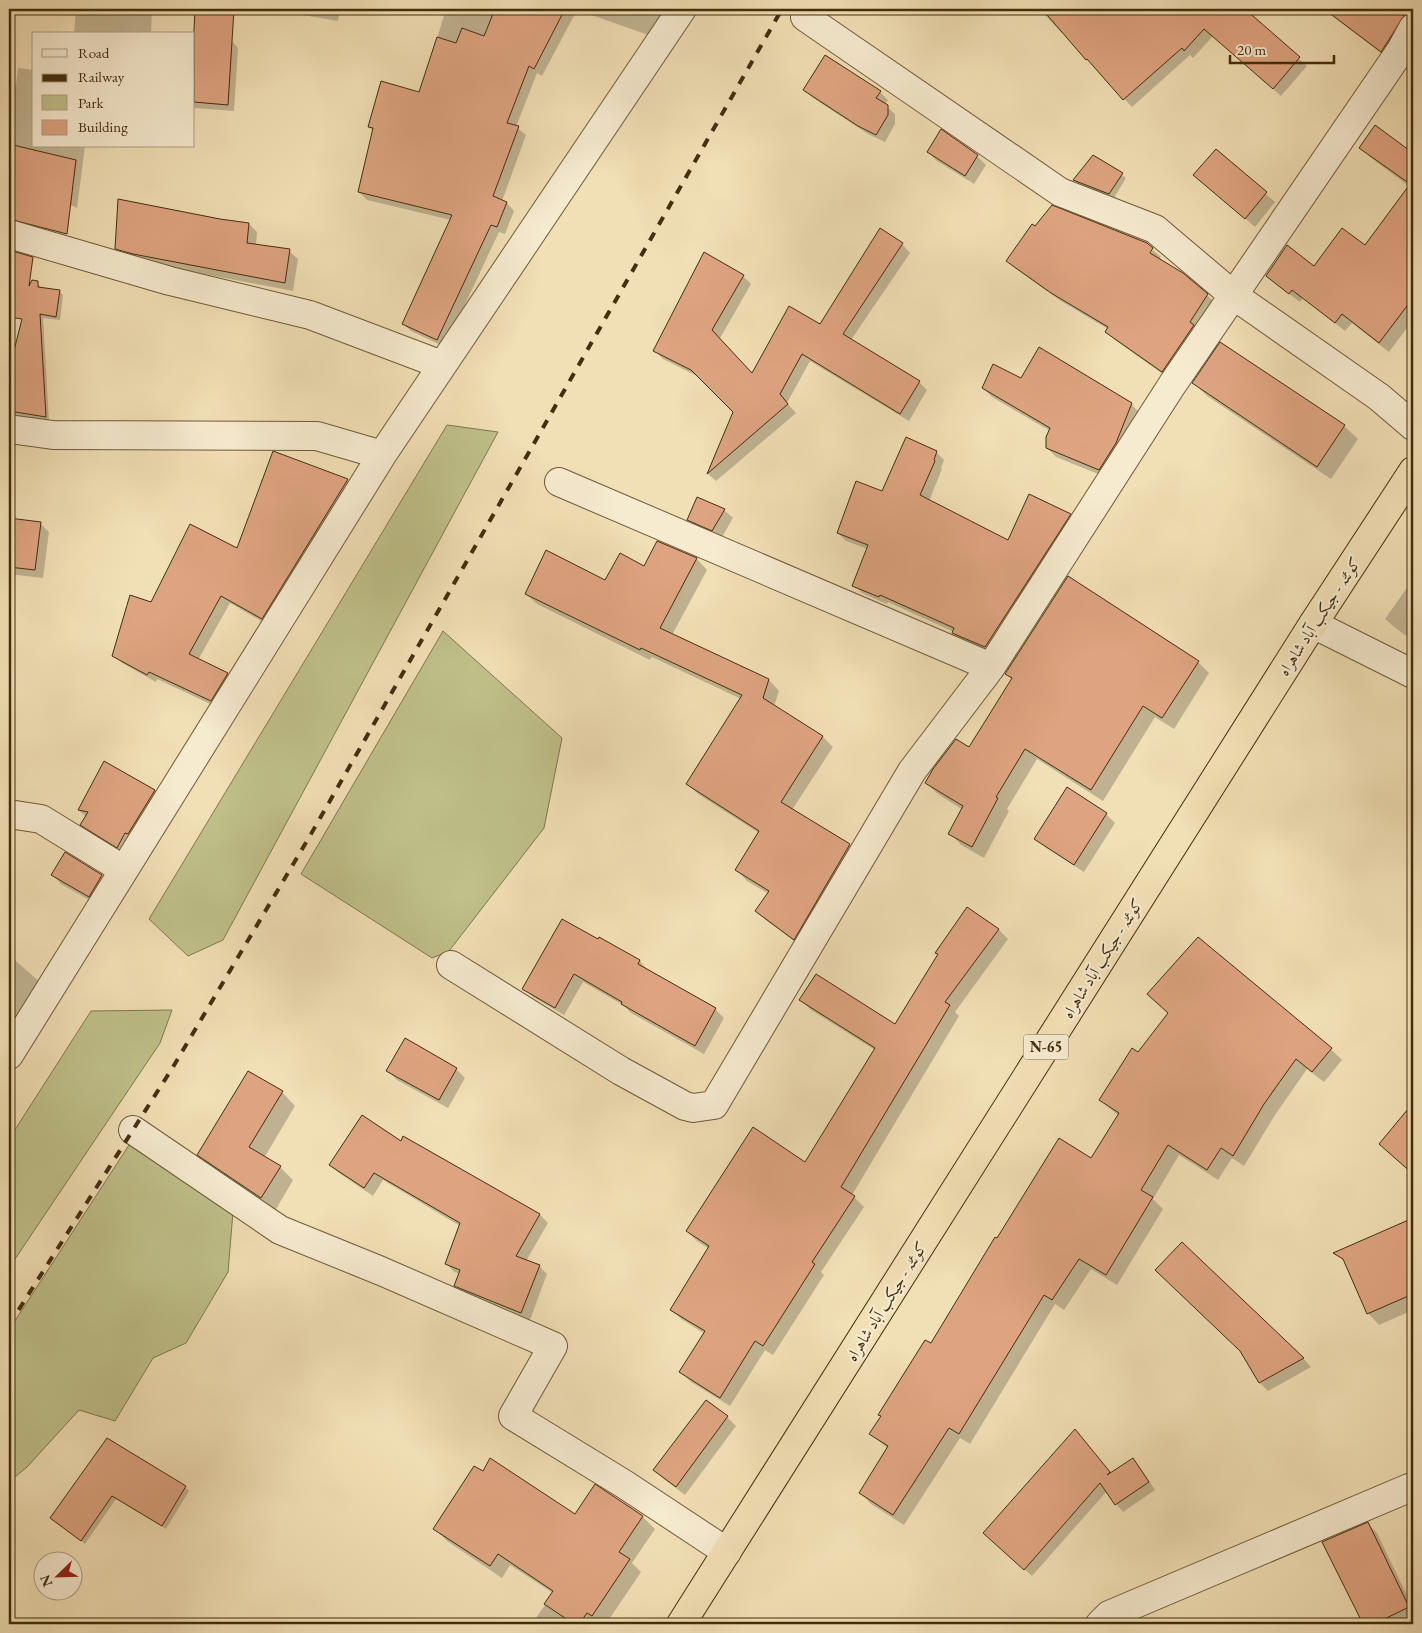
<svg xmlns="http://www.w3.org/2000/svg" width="1422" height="1633" font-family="'EB Garamond',Amiri,serif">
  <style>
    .green { fill: #bfc08a; stroke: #81774c }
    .shadow { fill: #0003 }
    .building { fill: #dea481; stroke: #432e0e }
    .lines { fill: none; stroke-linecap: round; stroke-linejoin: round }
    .minor-casing { stroke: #6e5a38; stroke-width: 30 }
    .trunk-casing { stroke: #432e0e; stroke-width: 30 }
    .minor { stroke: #f6eacf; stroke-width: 28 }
    .trunk { stroke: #f1dfb5; stroke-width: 28 }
    .rail { stroke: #432e0e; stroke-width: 4; stroke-dasharray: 9 9; stroke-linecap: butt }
    .labels { text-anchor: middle; stroke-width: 4.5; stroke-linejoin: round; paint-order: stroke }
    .shield { fill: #f6eacf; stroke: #796648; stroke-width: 1 }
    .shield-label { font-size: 15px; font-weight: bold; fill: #432e0e }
    .street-label { font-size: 16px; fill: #432e0e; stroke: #f6eacf }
  </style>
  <rect width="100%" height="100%" fill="#f1dfb5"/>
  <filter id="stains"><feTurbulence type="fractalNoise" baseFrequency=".004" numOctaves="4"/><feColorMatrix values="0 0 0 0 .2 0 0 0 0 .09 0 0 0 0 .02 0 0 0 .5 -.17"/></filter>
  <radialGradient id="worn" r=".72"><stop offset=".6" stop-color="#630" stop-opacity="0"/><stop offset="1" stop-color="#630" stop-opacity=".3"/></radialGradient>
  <path class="green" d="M447,425L498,432L223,940L188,956L149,919Z
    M443,631L562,738L544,828L449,951L432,958L301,874Z
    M172,1010L160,1043L9,1268V1139L91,1011Z
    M129,1145L233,1212L228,1272L186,1343L153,1358L115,1421L79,1410L27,1467L9,1482V1330Z"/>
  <path class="shadow" d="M76,9H152L151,34H74Z
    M286,9H340L338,21L291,13Z
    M446,9H676L657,38L577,10L542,76L537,73L516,127L526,135L502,201L507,203L514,211L505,234L499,232L445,347L411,331L403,324L451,220L367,200L359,192L374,131L369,127L420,93Z
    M1039,9H1243L1307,66L1281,96L1213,36L1193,58L1190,55L1132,107L1087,59L1064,32L1062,33Z
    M1323,9H1392L1411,25L1389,59Z
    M194,39L232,41L238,48L234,111L194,108Z
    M18,68L34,70V146H85L77,208L64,202L45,232L9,227V82L16,85Z
    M804,90L880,92L888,100L885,105L895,114V124L885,142L868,134L813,98Z
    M1375,127L1413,154V320L1389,352L1352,323L1345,331L1303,298L1300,302L1277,285L1267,276L1314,268L1365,247L1410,187L1370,157L1361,148Z
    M1216,151L1275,202L1255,227L1195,175Z
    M928,152L977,156L986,165L974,184L937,161Z
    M1094,156L1126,178L1114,198L1078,184L1074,180Z
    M220,220L249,224L257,232L256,246L289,251L298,259L293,291L142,262L125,257L116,248Z
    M902,244L910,253L851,340L919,382L927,390L909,421L810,361L787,403L796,413L716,481L708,474L734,411L701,378L663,359L655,351L743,276L751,284L719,340L753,375L820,326Z
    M1151,249L1148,259L1153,250L1161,257L1159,260L1207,295L1215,303L1171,380L1115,340L1107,332L1108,329L1061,301L1016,269L1007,261Z
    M33,282H37L41,288L59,291L63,295L60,320L43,318L49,421L9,414V375Z
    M1021,380L1131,404L1140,413L1108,478L1056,457L1047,448L1050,431L992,397L983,388Z
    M1194,383L1344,426L1358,439L1331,479L1207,396Z
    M936,452L944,460L941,468L942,469L929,501L1008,542L1070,515L1078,522L993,655L961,641L953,633L954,632L888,602L887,604L862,593L854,585L868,549L846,541L838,533L883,493Z
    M274,453L347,480L355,488L270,626L230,603L198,660L228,674L235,682L219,708L157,679L156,682L122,663L113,655L152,604L238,550Z
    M724,510L733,518L721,539L698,529L689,520Z
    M9,519L40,523L49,532L43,578L9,574Z
    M657,543L697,559L707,570L672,635L769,680L779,691L774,706L823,737L833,747L792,810L849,845L860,856L805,949L767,921L757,911L769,894L747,881L737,870L759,833L698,794L687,783L741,699L652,657L650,660L537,604L526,594L606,581L644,567Z
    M1413,579V641L1394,627L1385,619Z
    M1198,662L1209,673L1174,729L1155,717L1103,801L1037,759L1007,809L1009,811L984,858L961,845L950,833L963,810L938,794L926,783L969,749L1012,680L1007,674Z
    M104,762L155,791L163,799L126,855L90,833L82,825L86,817L79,810Z
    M1106,814L1115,823L1084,872L1045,847L1036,839Z
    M53,875L101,876L110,885L98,905L61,884Z
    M967,909L999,930L1008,939L955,1012L959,1016L852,1195L864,1207L821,1272L824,1275L773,1355L765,1350L730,1406L691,1382L681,1372L705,1334L681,1319L671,1309L709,1249L697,1241L687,1231L806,1164L875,1050L811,1010L801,1000L895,1025Z
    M600,938L640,961L648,971L715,1009L724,1018L704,1054L631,1013L623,1005L583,982L564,1015L533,997L524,988Z
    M1198,938L1331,1049L1342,1060L1324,1082L1307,1069L1275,1115L1244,1166L1232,1158L1218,1180L1179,1155L1153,1199L1163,1209L1117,1285L1091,1269L1064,1310L1055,1304L970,1444L960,1438L904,1525L871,1504L861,1493L888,1449L871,1434L931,1345L997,1239L1092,1160L1119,1116L1100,1100L1169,1014Z
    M9,955L49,990L9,1056Z
    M456,1069L465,1078L448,1108L397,1080L388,1071Z
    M282,1092L295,1106L264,1158L280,1167L293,1180L275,1211L212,1168L199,1155Z
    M1406,1114L1413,1120V1174L1391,1155Z
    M404,1137L540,1215L548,1223L526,1261L539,1266L547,1274L530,1320L464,1294L456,1286L460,1274L454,1272L446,1263L460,1226L383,1180L373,1196L339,1173L330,1165L401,1142Z
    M1413,1220V1310L1379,1325L1368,1313L1347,1264L1336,1253Z
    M1303,1358L1311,1367L1268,1391L1260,1383Z
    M706,1401L727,1417L736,1426L685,1495L664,1479L655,1470Z
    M1075,1431L1112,1474L1133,1460L1140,1467L1155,1490L1123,1512L1116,1504L1107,1491L1032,1576L992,1540Z
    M108,1440L185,1487L189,1491L166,1529L116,1499L85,1544L56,1522Z
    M595,1486L643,1517L655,1529L632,1563L641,1572L606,1624H532L553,1593L510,1565L502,1578L447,1541L435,1529L575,1516Z
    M1368,1524L1377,1533L1413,1608V1618L1400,1624H1364L1324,1542Z
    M274,1618L284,1624H269Z"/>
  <path class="building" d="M195,9H234L228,105L194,102V30Z
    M495,9H565L534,69L529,66L507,123L519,126L493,196L507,202L497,227L491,225L437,340L402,324L452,215L358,192L373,128L368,127L381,81L419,92L437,37L456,43L462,28L484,36Z
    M1042,9H1245L1300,57L1273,89L1204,29L1184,51L1182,48L1123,100L1087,59L1086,60Z
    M1324,9H1394L1404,16L1381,52Z
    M825,55L881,91L876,98L888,105V115L876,135L858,126L803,90Z
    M1375,125L1413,153V298L1379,343L1342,314L1335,323L1292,290L1289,294L1266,276L1287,245L1314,266L1342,228L1365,245L1410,184L1359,148Z
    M941,129L978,155L965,176L927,152Z
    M9,144L76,160L67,234L9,219Z
    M1216,149L1267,192L1245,219L1193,175Z
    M1093,155L1123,173L1109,194L1073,180Z
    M118,199L220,219L249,223L247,243L290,249L285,283L133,254L115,249Z
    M1052,205L1147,243L1153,248L1150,253L1183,273L1208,294L1190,322L1194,325L1162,372L1105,332L1108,327L1051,293L1006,261L1032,224L1035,226Z
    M880,228L903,243L843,334L920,381L900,414L802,354L780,394L788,404L707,474L733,412L691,370L653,351L704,252L744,275L712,330L752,373L789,306L820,324Z
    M9,250L33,257L29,286L32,280L38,281V287L60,290L56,317L40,314L46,417L9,411V370L22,319L9,317Z
    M1220,342L1345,425L1317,467L1192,383Z
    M1039,347L1132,403L1116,443L1099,470L1046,448V437L1050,428L982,388L993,364L1021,378Z
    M906,437L937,451L934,460L935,461L920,495L1008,540L1029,494L1071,514L985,647L952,633L954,628L880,595L879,597L852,586L868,545L837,533L856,481L882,491Z
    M273,451L348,479L262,619L221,596L189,654L228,673L211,701L149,672L147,675L112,656L130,595L151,602L190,524L237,548Z
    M697,497L725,509L712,531L687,520Z
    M9,518L41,522L35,570L9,567Z
    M657,541L697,558L660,628L769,679L763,698L823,736L781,802L850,844L794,940L755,911L769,891L735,870L759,831L686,784L742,695L641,648L640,650L525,594L546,550L605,580L620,553L644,566Z
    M1068,576L1199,661L1162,718L1143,706L1091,790L1025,749L996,797L998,798L972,847L948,834L963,806L925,783L933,769L956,739L969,747L1012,678L1005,674Z
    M104,761L155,790L128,834L125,833L117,848L80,825L88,812L78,810Z
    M1067,787L1107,813L1074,865L1034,839Z
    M65,852L102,875L89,897L51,875Z
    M967,907L999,929L945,1002L950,1005L841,1187L855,1196L812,1262L815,1264L763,1346L755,1341L720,1398L679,1372L705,1331L670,1310L709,1246L686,1231L753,1127L805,1162L875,1048L799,1000L816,974L895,1024L938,954L935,953Z
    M562,919L598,939L599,937L640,960L638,964L716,1008L695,1046L621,1004L622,1002L574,974L555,1008L522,989Z
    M1198,937L1332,1048L1312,1072L1296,1059L1264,1104L1233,1156L1221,1148L1207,1170L1168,1145L1141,1190L1153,1197L1106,1275L1079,1259L1052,1300L1044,1295L959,1434L949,1428L893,1515L859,1493L888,1446L869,1434L881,1416L878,1415L925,1340L931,1343L995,1237L997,1238L1059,1138L1091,1158L1119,1113L1099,1100L1132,1048L1138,1052L1168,1013L1147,994Z
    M405,1038L457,1068L439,1100L386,1071Z
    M248,1071L283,1091L249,1147L281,1166L261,1198L197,1155Z
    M1413,1103V1174L1379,1144Z
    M362,1115L401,1141L403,1136L540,1214L516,1256L540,1265L521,1313L454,1286L460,1270L445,1264L460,1223L374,1173L364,1188L329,1165Z
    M1413,1218V1294L1367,1314L1343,1259L1333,1253Z
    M1182,1242L1304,1358L1259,1383L1240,1351L1155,1270Z
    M706,1400L728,1416L676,1487L653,1470Z
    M1075,1429L1110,1472L1107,1475L1133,1458L1149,1482L1115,1505L1100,1483L1024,1570L983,1533Z
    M107,1438L186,1486L162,1526L112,1496L81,1541L50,1518Z
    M490,1458L575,1514L595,1484L643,1516L619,1552L630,1559L592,1616L587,1613L579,1624H574L544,1604L553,1591L498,1554L490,1566L433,1529L474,1466L483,1471Z
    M1368,1522L1409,1607L1374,1624H1363L1322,1542Z"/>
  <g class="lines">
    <defs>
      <path id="minor" d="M808,9L805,17L1060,192L1155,229L1233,295L1379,397L1413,426
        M9,234L170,281L310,315L442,365
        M9,429L53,435L317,436L382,455
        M559,482L991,667
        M1313,624L1413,674
        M9,814L41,819L124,870
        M451,965L621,1071L685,1106L693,1108L714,1105L912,771L991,667L1172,385L1401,50L1413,28
        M9,1055L382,455L682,9
        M133,1130L280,1230L381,1271L553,1346L513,1416L624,1484L727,1552
        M1100,1624L1109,1615L1409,1488L1413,1489"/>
      <path id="trunk" d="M681,1624L1313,624L1413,471"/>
    </defs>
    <use href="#minor" class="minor-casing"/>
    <use href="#trunk" class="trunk-casing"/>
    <use href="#minor" class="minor"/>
    <use href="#trunk" class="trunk"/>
    <path class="rail" d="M9,1325L173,1067L311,834L782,9"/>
  </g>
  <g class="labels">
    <rect class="shield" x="1023.5" y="1034.5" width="45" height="25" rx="4"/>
    <g class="shield-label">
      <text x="1046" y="1052">N-65</text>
    </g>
    <g class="street-label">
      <text transform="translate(1319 616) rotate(-57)" y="6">کوئٹہ - جیکب آباد شاہراہ</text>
      <text transform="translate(1102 958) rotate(-58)" y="6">کوئٹہ - جیکب آباد شاہراہ</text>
      <text transform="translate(886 1301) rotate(-58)" y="6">کوئٹہ - جیکب آباد شاہراہ</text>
    </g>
  </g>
  <rect width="1422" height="1633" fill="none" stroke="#f1dfb5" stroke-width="30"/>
  <rect x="10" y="10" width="1402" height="1613" fill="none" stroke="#432e0e" stroke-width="2.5"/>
  <rect x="15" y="15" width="1392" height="1603" fill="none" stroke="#432e0e"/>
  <rect x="32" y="32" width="162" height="115" fill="#f6eacf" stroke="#ae9f82"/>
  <rect x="42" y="49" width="25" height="8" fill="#f6eacf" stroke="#ae9f82"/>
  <text x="78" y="58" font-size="15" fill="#432e0e">Road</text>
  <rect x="42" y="74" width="25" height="8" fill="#432e0e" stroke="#ae9f82"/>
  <text x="78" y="82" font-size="15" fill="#432e0e">Railway</text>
  <rect x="42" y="95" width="25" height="15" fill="#bfc08a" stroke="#ae9f82"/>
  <text x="78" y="108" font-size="15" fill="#432e0e">Park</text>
  <rect x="42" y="120" width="25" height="15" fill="#dea481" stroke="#ae9f82"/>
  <text x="78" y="132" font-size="15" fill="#432e0e">Building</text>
  <g transform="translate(58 1576) rotate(247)"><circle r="24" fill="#f6eacf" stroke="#ae9f82"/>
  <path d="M0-4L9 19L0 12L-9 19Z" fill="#8f2418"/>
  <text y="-8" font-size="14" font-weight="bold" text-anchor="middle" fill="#432e0e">N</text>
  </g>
  <path d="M1230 55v8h104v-8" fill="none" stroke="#432e0e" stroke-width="2.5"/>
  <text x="1237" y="55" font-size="15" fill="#432e0e" stroke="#f6eacf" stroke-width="4" paint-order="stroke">20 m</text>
  <rect width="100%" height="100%" filter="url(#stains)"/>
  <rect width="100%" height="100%" fill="url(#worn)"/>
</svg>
